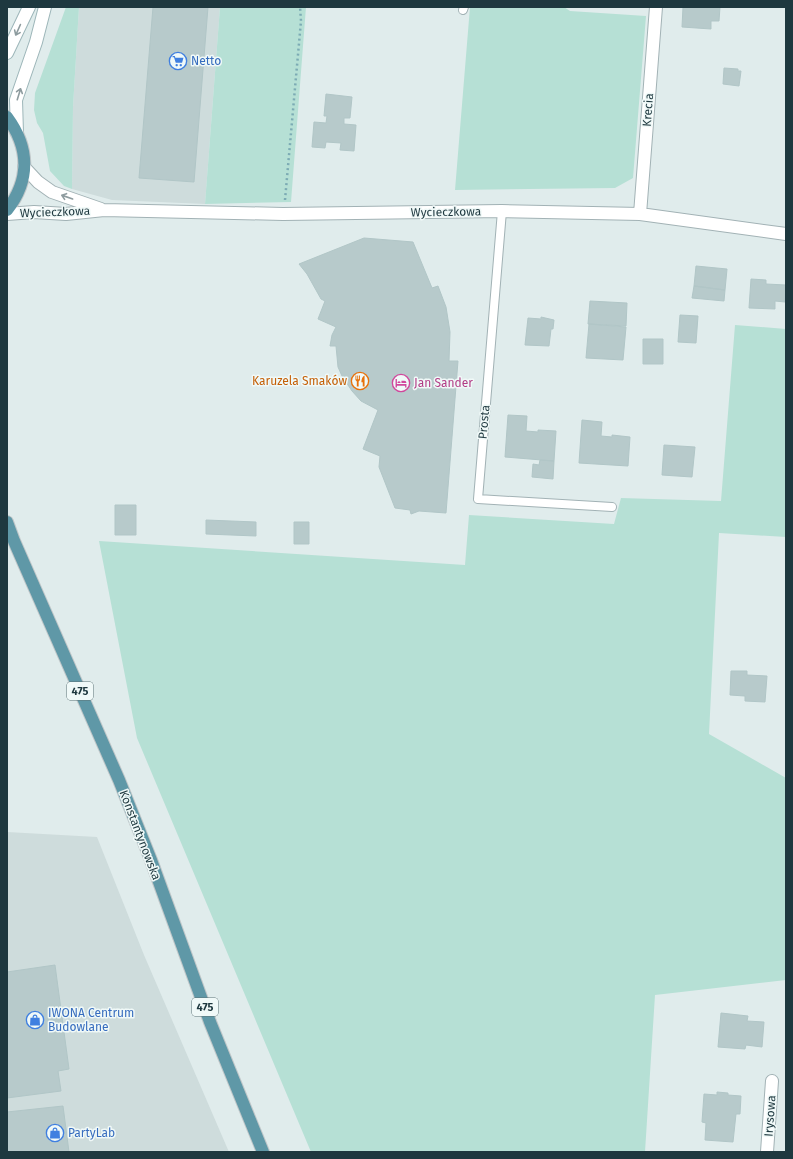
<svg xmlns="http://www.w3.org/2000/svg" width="793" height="1159" font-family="'Fira Sans',sans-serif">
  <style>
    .built { fill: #cedcdc }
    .green { fill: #b6e0d5 }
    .building { fill: #b7cacb; stroke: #b1c6c7 }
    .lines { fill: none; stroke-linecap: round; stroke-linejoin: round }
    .service-casing { stroke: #a2b2b5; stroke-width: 10 }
    .minor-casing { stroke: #a2b2b5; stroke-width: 14 }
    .secondary-casing { stroke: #9db6b9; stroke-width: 14 }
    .primary-casing { stroke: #c0c7c9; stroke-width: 14 }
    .path { stroke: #7cabb4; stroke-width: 2.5; stroke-dasharray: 2 3; stroke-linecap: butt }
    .service { stroke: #fff; stroke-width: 8 }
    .minor { stroke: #fff; stroke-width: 12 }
    .secondary { stroke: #fff; stroke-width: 12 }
    .primary { stroke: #5f98a7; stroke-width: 12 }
    .oneway { stroke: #8e9c9f }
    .labels { text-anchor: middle; stroke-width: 3; stroke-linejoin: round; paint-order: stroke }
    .shield { fill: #f0f9f8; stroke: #5d7276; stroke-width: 1 }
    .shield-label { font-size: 11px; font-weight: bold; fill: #1e383f }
    .shop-label { font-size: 12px; fill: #366cbe; stroke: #f0f9f8; text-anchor: start }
    .street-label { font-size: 12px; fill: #1e383f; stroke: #f0f9f8 }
    .food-label { font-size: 12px; fill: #c56008; stroke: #f0f9f8; text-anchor: end }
    .hotel-label { font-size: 12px; fill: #b23c85; stroke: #f0f9f8; text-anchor: start }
  </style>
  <rect width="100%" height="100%" fill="#e0ecec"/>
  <path class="built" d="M79,7H220L205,204L112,200L72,189L73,107Z
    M7,832L97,837L144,955L229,1152H7Z"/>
  <path class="green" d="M66,7H79L73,107L72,189L64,186L50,171L43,133L37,123L34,110L35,93Z
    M220,7H306L291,202L205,204Z
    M470,7H564L570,11L646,16L633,178L615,188L455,190Z
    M735,325L786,329V537L719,533L709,734L786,778V980L655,995L645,1152H311L137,738L99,541L465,565L469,515L614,524L621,498L721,501Z"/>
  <path class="building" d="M153,7H208L194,182L139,178Z
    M683,7H720L719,21H711V29L682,27Z
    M724,68L738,69V71H741L739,86L723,84Z
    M326,94L352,97L350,118H344V124L356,125L354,151L340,150L341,143L326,142L325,148L312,147L314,122L326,123L327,116H324Z
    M364,238L413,242L432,288L438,286L446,307L450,332L449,361H458L446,513L419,511L411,514L410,510L395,508L379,467L380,456L363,449L378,410L361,401L352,391L342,376L338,367L336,346H330L332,335L336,327L318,319L325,301L321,299L307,274L299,264Z
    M696,266L727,269L725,290L694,286Z
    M751,279L766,280V284L786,285L785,302L775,301V309L749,308Z
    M694,286L725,290L724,301L692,298Z
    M590,301L627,303L626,326L588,324Z
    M680,315L698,316L696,343L678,342Z
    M541,317L554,320L553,329H551L549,346L525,345L528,318L541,319Z
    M589,324L626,327L623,360L586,358Z
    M643,339H663V364H643Z
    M508,415L527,416L526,431L538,432V430L556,431L554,461L505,457Z
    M582,420L602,422L601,436L612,437V435L630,437L628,466L579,463Z
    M664,445L695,447L692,477L662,475Z
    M540,460L554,461L553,479L532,477L533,464L539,465Z
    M115,505H136V535H115Z
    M206,520L256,522V536L206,534Z
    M294,522H309V544H294Z
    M731,671H747V675L767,676L765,702L745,701V696L730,695Z
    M55,965L69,1069L58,1071L61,1091L7,1098V972Z
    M721,1013L748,1016L747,1021L764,1022L762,1047L746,1045L745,1049L718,1047Z
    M717,1092L728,1093V1095L741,1096L740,1114H736L733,1142L705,1140L706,1123L702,1122L704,1094L717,1095Z
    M63,1106L69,1152H7V1112Z"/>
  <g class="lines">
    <defs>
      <path id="service" d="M463,10L464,7
        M502,211L478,499L612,507"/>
      <path id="minor" d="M24,167L38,182L52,192L101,209
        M7,214L34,212L66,214L104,210L283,214L502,211L640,214L786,234
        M640,214L656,7
        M767,1152L772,1081"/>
      <path id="secondary" d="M7,53L29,7
        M17,133L16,100L36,42L45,7"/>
      <path id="primary" d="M7,117C29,147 31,179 7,210
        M7,522L14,541L119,780L151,860L210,1022L263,1152"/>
    </defs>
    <use href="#service" class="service-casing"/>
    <use href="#minor" class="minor-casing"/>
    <use href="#secondary" class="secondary-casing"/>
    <use href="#primary" class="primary-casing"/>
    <path class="path" d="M285,200L301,21L300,7"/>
    <use href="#service" class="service"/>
    <use href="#minor" class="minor"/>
    <use href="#secondary" class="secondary"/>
    <use href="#primary" class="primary"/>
  </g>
  <defs><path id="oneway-shaft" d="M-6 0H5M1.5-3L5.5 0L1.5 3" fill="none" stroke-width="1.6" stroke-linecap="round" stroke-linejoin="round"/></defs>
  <g class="oneway">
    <use href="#oneway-shaft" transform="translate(18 30) rotate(114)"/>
    <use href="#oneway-shaft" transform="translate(19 94) rotate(-73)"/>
    <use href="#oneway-shaft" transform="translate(67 197) rotate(-161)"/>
  </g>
  <defs>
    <symbol id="supermarket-ring" viewBox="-11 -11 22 22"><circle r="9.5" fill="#f0f9f8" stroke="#3f7fe0" stroke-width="1.5"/><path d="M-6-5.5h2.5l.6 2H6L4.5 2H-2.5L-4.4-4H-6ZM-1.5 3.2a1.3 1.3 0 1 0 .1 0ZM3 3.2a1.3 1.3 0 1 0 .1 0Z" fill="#3f7fe0"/></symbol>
    <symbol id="restaurant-ring" viewBox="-11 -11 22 22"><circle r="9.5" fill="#f0f9f8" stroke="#e8710a" stroke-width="1.5"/><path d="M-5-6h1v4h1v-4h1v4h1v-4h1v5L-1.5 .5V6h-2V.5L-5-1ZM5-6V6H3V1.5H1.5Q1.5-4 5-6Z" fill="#e8710a"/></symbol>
    <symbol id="hotel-ring" viewBox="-11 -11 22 22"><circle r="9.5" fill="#f0f9f8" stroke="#d1479c" stroke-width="1.5"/><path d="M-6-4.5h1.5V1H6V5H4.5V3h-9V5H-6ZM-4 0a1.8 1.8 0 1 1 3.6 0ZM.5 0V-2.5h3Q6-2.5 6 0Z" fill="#d1479c"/></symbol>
    <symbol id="shop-ring" viewBox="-11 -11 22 22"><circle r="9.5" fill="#f0f9f8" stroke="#3f7fe0" stroke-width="1.5"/><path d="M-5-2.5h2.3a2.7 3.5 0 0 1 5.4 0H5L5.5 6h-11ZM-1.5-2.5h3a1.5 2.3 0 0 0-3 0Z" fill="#3f7fe0"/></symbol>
  </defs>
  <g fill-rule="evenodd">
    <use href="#supermarket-ring" x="168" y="51" width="20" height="20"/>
    <use href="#restaurant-ring" x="350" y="371" width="20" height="20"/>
    <use href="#hotel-ring" x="391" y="373" width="20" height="20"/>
    <use href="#shop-ring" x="25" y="1010" width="20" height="20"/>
    <use href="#shop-ring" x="45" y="1123" width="20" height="20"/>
  </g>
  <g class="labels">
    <g class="shield">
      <rect x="67" y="682" width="26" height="18" rx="3"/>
      <rect x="192" y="998" width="26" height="18" rx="3"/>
    </g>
    <g class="shield-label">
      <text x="80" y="695">475</text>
      <text x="205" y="1011">475</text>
    </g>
    <g class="shop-label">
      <text x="191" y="65">Netto</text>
      <text x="48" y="1017">IWONA Centrum<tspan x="48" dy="14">Budowlane</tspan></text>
      <text x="68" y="1137">PartyLab</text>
    </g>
    <g class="street-label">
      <text transform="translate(648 110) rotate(-86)" y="4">Krecia</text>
      <text transform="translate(55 212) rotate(-2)" y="4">Wycieczkowa</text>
      <text transform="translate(446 212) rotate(-1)" y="4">Wycieczkowa</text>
      <text transform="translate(484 422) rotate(-85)" y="4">Prosta</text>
      <text transform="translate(140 835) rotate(69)" y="4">Konstantynowska</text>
      <text transform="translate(770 1116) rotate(-86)" y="4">Irysowa</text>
    </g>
    <g class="food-label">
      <text x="347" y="385">Karuzela Smaków</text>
    </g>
    <g class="hotel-label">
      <text x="414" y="387">Jan Sander</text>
    </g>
  </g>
  <rect width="793" height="1159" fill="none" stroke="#1e383f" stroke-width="16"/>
</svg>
